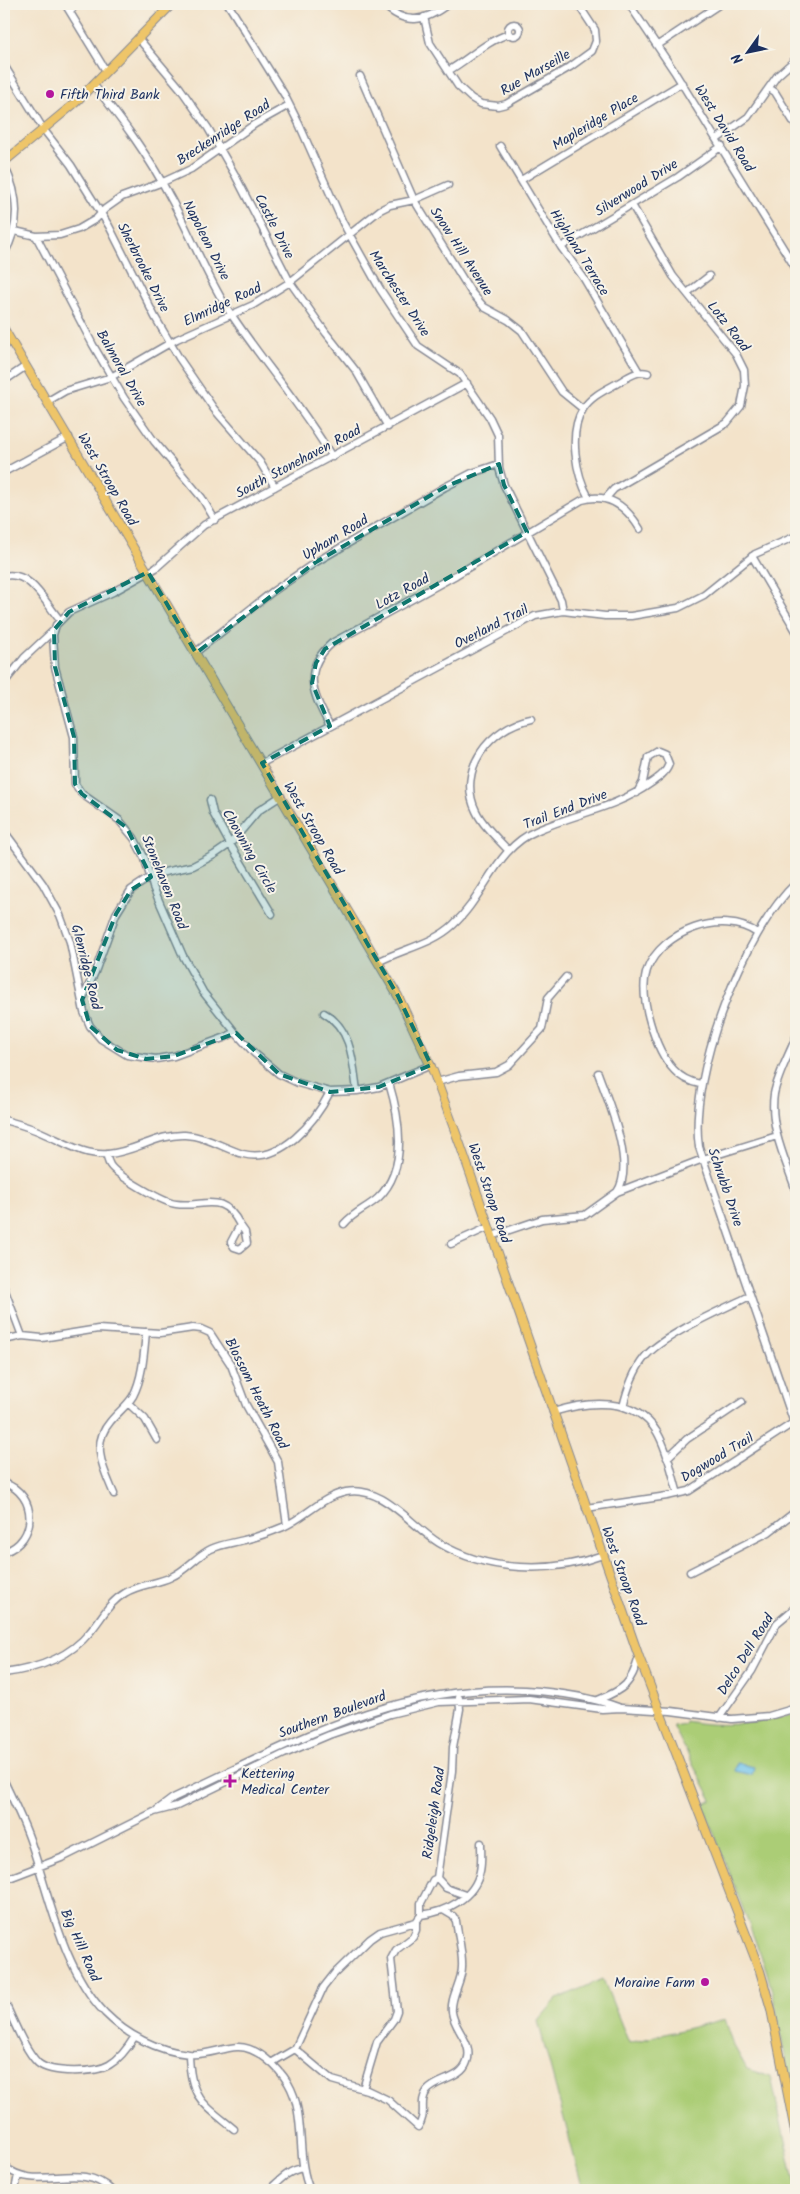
<svg xmlns="http://www.w3.org/2000/svg" width="800" height="2194" font-family="Kalam,sans-serif">
  <style>
    .green { fill: #abcd76; stroke: #637e6a }
    .water { fill: #6ec3eb; stroke: #4479a4 }
    .lines { fill: none; stroke-linecap: round; stroke-linejoin: round }
    .minor-casing { stroke: #878994; stroke-width: 9 }
    .major-casing { stroke: #878994; stroke-width: 10 }
    .minor { stroke: #fff; stroke-width: 6 }
    .major { stroke: #eec569; stroke-width: 8 }
    .marked { fill: #0f766e; fill-opacity: 0.2; stroke: #0f766e; stroke-width: 4; stroke-dasharray: 10 6; stroke-linejoin: round }
    .poi-dot { fill: #b5179e; stroke: #f7f3e8; stroke-width: 2 }
    .labels { text-anchor: middle; stroke-width: 4; stroke-linejoin: round; paint-order: stroke }
    .street-label { font-size: 14px; fill: #1b2f5e; stroke: #f7f3e8 }
    .poi-label { font-size: 14px; fill: #1b2f5e; stroke: #f7f3e8; text-anchor: start }
  </style>
  <rect width="100%" height="100%" fill="#f7f3e8"/>
  <filter id="ink" filterUnits="userSpaceOnUse"><feTurbulence type="fractalNoise" baseFrequency=".02" numOctaves="2"/><feDisplacementMap in="SourceGraphic" scale="10" xChannelSelector="R" yChannelSelector="G"/><feConvolveMatrix kernelMatrix="1 2 1 2 8 2 1 2 1" color-interpolation-filters="sRGB"/></filter>
  <filter id="wash" filterUnits="userSpaceOnUse"><feTurbulence type="fractalNoise" baseFrequency=".0096" numOctaves="4" result="noise"/><feDisplacementMap in="SourceGraphic" scale="20" xChannelSelector="R" yChannelSelector="G"/><feGaussianBlur stdDeviation="1.12" result="paint"/><feColorMatrix in="noise" values="0 0 0 0 0 0 0 0 0 0 0 0 0 0 0 0 0 1.4 0 .05"/><feComposite in="paint" operator="in"/></filter>
  <g filter="url(#wash)">
    <rect width="100%" height="100%" fill="#f3e3ca"/>
    <path class="green" d="M796,1713V2113L774,1999L766,1969L705,1810L704,1804L712,1800L673,1726L684,1724L685,1721C723,1728 760,1724 796,1713Z
      M603,1979L629,2043L725,2019L734,2046L747,2069L771,2077L796,2190H583L538,2021L557,1999Z"/>
    <path class="water" d="M737,1763L754,1767L752,1775L735,1771Z"/>
  </g>
  <g filter="url(#ink)">
    <g class="lines">
      <defs>
        <path id="minor" d="M65,4L106,71
          M228,4L284,94L299,124L343,223L380,289L418,346L460,374L490,418L498,435L499,468L504,485L561,600L563,611
          M383,4C405,26 425,22 448,4
          M629,4L674,71L796,269
          M70,11L77,4
          M424,17L430,43L458,86L471,98L481,104L498,106L506,104L570,67L592,51L596,41L595,30L578,4
          M508 30a6 6 0 1 1 12 0a6 6 0 1 1-12 0Z
          M138,38L180,88L208,128L235,175L290,282L326,333L356,371L388,427
          M658,45L720,4
          M4,65L44,130L71,165L109,226L155,317L179,358L214,409L260,462L275,487
          M448,71C469,59 486,41 509,34
          M360,76L414,200L471,292L484,307L508,320L522,331L562,392L583,409
          M93,84C122,120 149,156 170,197C190,233 205,273 227,308C260,359 301,404 332,457
          M769,88L775,92L796,126
          M717,139L748,117L777,76L796,59
          M500,146L561,247L583,277L639,372
          M4,165C19,195 21,225 4,254
          M521,180L682,83
          M15,231L36,236L93,345L124,398L154,441L202,498L215,520
          M36,236L60,235L79,229L96,219L105,209L122,197L163,182L191,169L255,124L289,105
          M561,247L678,177L722,146
          M687,293L709,276
          M4,381L26,366
          M48,401L65,391L111,377L177,339L253,305L290,282L380,210L390,205L414,200L448,185
          M4,472L69,437
          M589,498C576,475 568,433 583,409C590,397 605,390 616,384C627,378 636,370 648,373
          M606,498L614,489L727,423L741,406L745,386L744,370L736,354L673,276L632,205
          M752,556L796,631
          M4,576C31,570 45,603 60,620
          M196,652L272,592L316,562L445,487L472,473L499,464
          M4,683L24,658L54,630
          M330,726C313,695 301,670 332,643L456,575L582,500C609,492 627,507 640,529
          M262,763L535,616L563,611L605,616H631L678,608L704,595L755,554L796,536
          M210,800L213,813L230,844L272,914
          M4,831L43,884L60,915L70,942L84,1012L90,1026L101,1039L127,1055L156,1059L174,1056L226,1037L235,1032
          M508,850C497,838 483,826 476,811C456,770 490,727 531,719
          M378,962C402,949 433,944 453,925C486,895 495,848 538,830C577,813 616,808 651,783C658,778 666,773 669,764L665,754L658,751L648,757L643,782L637,793
          M82,1000L95,972L116,914L131,890L155,874L193,866L214,855L230,844L258,811L281,796
          M324,1013C352,1029 353,1062 357,1091
          M796,1037C789,1055 778,1074 774,1094C769,1127 786,1161 796,1191
          M431,1065L379,1087L357,1091L330,1092L298,1083L279,1074L254,1053L235,1032L203,992L183,956L153,887L145,859L134,838L119,820L82,794L75,784L74,737L55,667L53,635L56,625L69,612L113,592L156,568L204,525L467,383
          M598,1073C608,1101 636,1165 617,1192
          M437,1082L459,1076L496,1072L509,1065L542,1029L548,998L566,977
          M700,1084C690,1082 681,1078 674,1070C655,1050 638,996 647,970C661,931 723,909 757,933
          M4,1120C19,1124 33,1128 47,1135C67,1144 86,1156 108,1154C135,1152 157,1134 185,1135C206,1136 223,1148 243,1154C281,1164 315,1122 330,1092
          M107,1154C107,1158 108,1162 110,1165C116,1175 164,1203 176,1204C204,1208 222,1190 240,1225
          M344,1224C354,1212 367,1208 378,1198C408,1169 400,1119 389,1083
          M240,1225L245,1232L247,1243L240,1249L234,1247L231,1242Z
          M492,1236L542,1219L585,1215L617,1192L703,1159L777,1136
          M451,1244L489,1227
          M4,1288L22,1336
          M4,1340L22,1336L42,1338L98,1329L160,1333L193,1328L201,1329L210,1333L231,1365L246,1405L278,1462L287,1525
          M128,1403L145,1419L157,1440
          M623,1407C627,1390 633,1372 644,1358C661,1336 723,1309 750,1296
          M553,1412C587,1401 635,1396 657,1432C668,1451 672,1474 678,1494
          M794,1423L699,1147C688,1076 744,931 796,883
          M667,1458L687,1439L742,1402
          M4,1483C38,1494 38,1541 4,1552
          M114,1494C104,1470 90,1445 110,1422C117,1413 127,1406 133,1396C143,1377 144,1352 146,1332
          M586,1508L667,1496L689,1491L796,1421
          M690,1572L769,1532L796,1511
          M4,1673C36,1669 69,1658 90,1632C102,1618 109,1602 125,1593C139,1584 157,1584 171,1577C187,1570 196,1556 211,1549C222,1544 233,1543 244,1540C257,1537 271,1532 283,1527C306,1517 321,1497 346,1492C383,1485 410,1525 439,1543C487,1572 551,1574 603,1555
          M459,1698L460,1709L453,1747L452,1771L437,1878L446,1888L465,1895
          M598,1700C625,1689 631,1684 639,1657
          M719,1718L752,1671L777,1623L796,1607
          M4,1781C13,1800 23,1820 30,1840C50,1897 62,1968 105,2013C127,2035 157,2051 189,2054C205,2056 221,2048 237,2047C257,2046 279,2068 288,2083C307,2115 295,2157 310,2190
          M157,1810L173,1798C288,1745 393,1683 525,1690C556,1692 588,1696 618,1707
          M4,1880L64,1857L154,1812L177,1806L284,1754L329,1735L390,1714L439,1702L529,1699L602,1709L621,1708L671,1711L732,1719L769,1716L796,1708
          M421,1915C446,1912 475,1898 480,1871C482,1862 481,1852 481,1843
          M421,1915V1903L433,1880L437,1878
          M4,2001C13,2019 24,2049 38,2063C51,2074 95,2073 109,2065C120,2059 129,2046 135,2036
          M295,2049L332,2080L367,2090L388,2100L418,2127C428,2113 418,2103 427,2091C438,2078 461,2080 467,2062C474,2043 454,2030 452,2012C450,1997 462,1982 462,1967C463,1953 458,1936 456,1921L453,1916L443,1910
          M189,2054C190,2098 202,2103 234,2129
          M271,2063L295,2049L323,1988L334,1974L370,1939L380,1932L416,1922
          M363,2089L377,2042L394,2019L397,2011L391,1959L396,1950L413,1937L416,1930V1922L421,1915
          M4,2166C36,2194 80,2159 111,2190
          M15,2190L18,2175
          M269,2190C279,2181 288,2170 303,2168"/>
        <path id="major" d="M4,162L75,103L172,4
          M4,329L398,996L433,1071L461,1147L639,1657L760,1971L771,2009L796,2136"/>
      </defs>
      <use href="#minor" class="minor-casing"/>
      <use href="#major" class="major-casing"/>
      <use href="#minor" class="minor"/>
      <use href="#major" class="major"/>
    </g>
  </g>
  <path class="marked" d="M499,464L504,485L527,532L325,649L316,663L312,683L330,726L262,763L398,996L431,1065L379,1087L330,1092L279,1074L236,1033L174,1056L146,1059L117,1050L90,1026L82,1000L116,914L131,890L151,877L127,828L82,794L75,784L74,737L55,667L54,630L69,612L148,572L196,653L316,562L445,487Z"/>
  <g class="poi-dot">
    <circle cx="50" cy="94" r="5"/>
    <path d="M227.5 1773.5h5v5h5v5h-5v5h-5v-5h-5v-5h5z"/>
    <circle cx="705" cy="1982" r="5"/>
  </g>
  <g class="labels">
    <g class="street-label">
      <text transform="translate(535 72) rotate(-30)" y="5">Rue Marseille</text>
      <text transform="translate(595 121) rotate(-31)" y="5">Mapleridge Place</text>
      <text transform="translate(725 128) rotate(58)" y="5">West David Road</text>
      <text transform="translate(223 132) rotate(-33)" y="5">Breckenridge Road</text>
      <text transform="translate(636 187) rotate(-32)" y="5">Silverwood Drive</text>
      <text transform="translate(275 226) rotate(63)" y="5">Castle Drive</text>
      <text transform="translate(207 240) rotate(63)" y="5">Napoleon Drive</text>
      <text transform="translate(462 251) rotate(57)" y="5">Snow Hill Avenue</text>
      <text transform="translate(580 252) rotate(58)" y="5">Highland Terrace</text>
      <text transform="translate(144 267) rotate(63)" y="5">Sherbrooke Drive</text>
      <text transform="translate(400 293) rotate(57)" y="5">Marchester Drive</text>
      <text transform="translate(222 304) rotate(-25)" y="5">Elmridge Road</text>
      <text transform="translate(729 326) rotate(52)" y="5">Lotz Road</text>
      <text transform="translate(122 368) rotate(60)" y="5">Balmoral Drive</text>
      <text transform="translate(298 461) rotate(-28)" y="5">South Stonehaven Road</text>
      <text transform="translate(108 479) rotate(60)" y="5">West Stroop Road</text>
      <text transform="translate(335 537) rotate(-31)" y="5">Upham Road</text>
      <text transform="translate(402 591) rotate(-29)" y="5">Lotz Road</text>
      <text transform="translate(491 626) rotate(-27)" y="5">Overland Trail</text>
      <text transform="translate(565 809) rotate(-21)" y="5">Trail End Drive</text>
      <text transform="translate(314 828) rotate(60)" y="5">West Stroop Road</text>
      <text transform="translate(250 851) rotate(60)" y="5">Chowning Circle</text>
      <text transform="translate(165 882) rotate(68)" y="5">Stonehaven Road</text>
      <text transform="translate(87 967) rotate(76)" y="5">Glenridge Road</text>
      <text transform="translate(726 1187) rotate(71)" y="5">Schrubb Drive</text>
      <text transform="translate(490 1193) rotate(71)" y="5">West Stroop Road</text>
      <text transform="translate(257 1393) rotate(63)" y="5">Blossom Heath Road</text>
      <text transform="translate(717 1457) rotate(-31)" y="5">Dogwood Trail</text>
      <text transform="translate(624 1576) rotate(70)" y="5">West Stroop Road</text>
      <text transform="translate(745 1654) rotate(-58)" y="5">Delco Dell Road</text>
      <text transform="translate(332 1714) rotate(-20)" y="5">Southern Boulevard</text>
      <text transform="translate(433 1813) rotate(-82)" y="5">Ridgeleigh Road</text>
      <text transform="translate(81 1945) rotate(66)" y="5">Big Hill Road</text>
    </g>
    <g class="poi-label">
      <text x="60" y="99">Fifth Third Bank</text>
      <text x="241" y="1778">Kettering<tspan x="241" dy="16">Medical Center</tspan></text>
      <text x="695" y="1987" text-anchor="end">Moraine Farm</text>
    </g>
  </g>
  <rect width="800" height="2194" fill="none" stroke="#f7f3e8" stroke-width="20"/>
  <g transform="translate(748 52) rotate(237)" stroke="#f7f3e8" stroke-width="4" paint-order="stroke">
  <path d="M0-4L9 19L0 12L-9 19Z" fill="#1b2f5e"/>
  <text y="-8" font-size="14" font-weight="bold" text-anchor="middle" fill="#1b2f5e">N</text>
  </g>
</svg>
